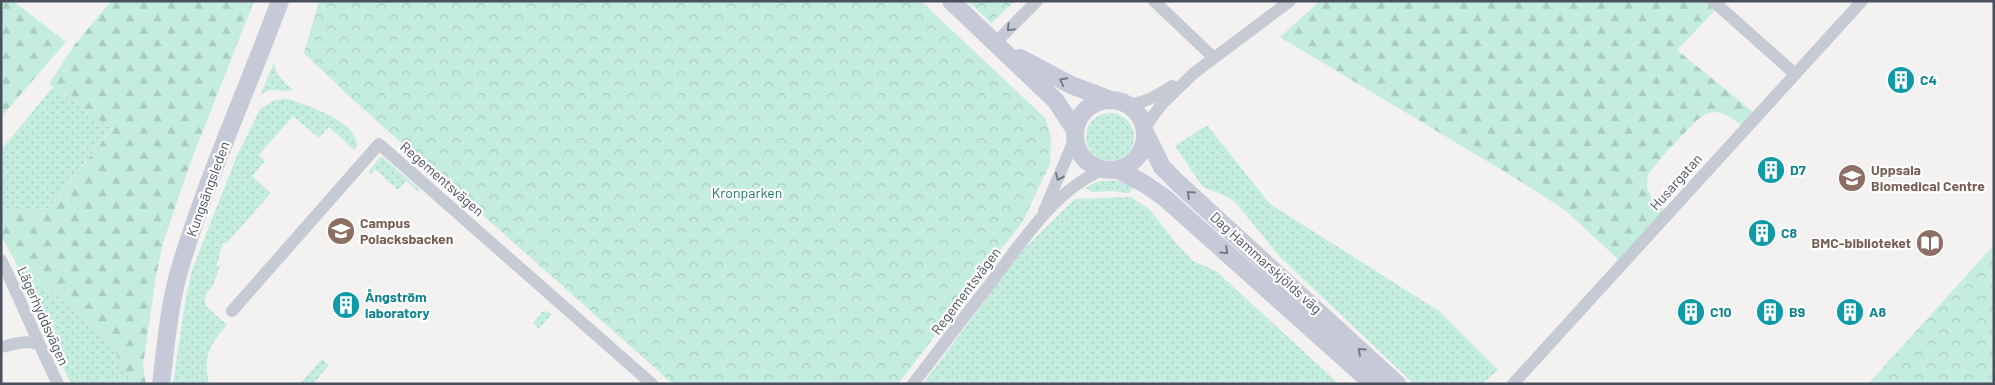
<svg xmlns="http://www.w3.org/2000/svg" width="1995" height="385" font-family="Barlow,sans-serif">
  <style>
    .grass { fill: url(#grass-dots) }
    .forest { fill: url(#forest-firs) }
    .park { fill: url(#park-crowns) }
    .lines { fill: none; stroke-linecap: round; stroke-linejoin: round }
    .minor { stroke: #c6cad5; stroke-width: 12 }
    .secondary { stroke: #c6c9d8; stroke-width: 18 }
    .oneway { stroke: #757a87 }
    .oneway2 { stroke: #757a88 }
    .labels { text-anchor: middle; stroke-width: 4.5; stroke-linejoin: round; paint-order: stroke }
    .culture-label { font-size: 14px; font-weight: bold; fill: #0d838f; stroke: #fff; text-anchor: start }
    .education-label { font-size: 14px; font-weight: bold; fill: #785e54; stroke: #fff; text-anchor: start }
    .street-label { font-size: 14px; fill: #4a4f5d; stroke: #fff }
    .park-label { font-size: 14px; fill: #1f7b67; stroke: #fff }
  </style>
  <defs>
    <pattern id="grass-dots" width="8" height="8" patternUnits="userSpaceOnUse" patternTransform="scale(1.25)"><rect width="8" height="8" fill="#c4eddf"/><path d="M2 2h.1M6 6h.1" fill="none" stroke="#aacdc2" stroke-width="1.8" stroke-linecap="round"/></pattern>
    <pattern id="forest-firs" width="22" height="20" patternUnits="userSpaceOnUse" patternTransform="scale(1.25)"><rect width="22" height="20" fill="#c4eddf"/><path d="M5 1l3.5 6h-7zM16 11l3.5 6h-7z" fill="#aacdc2"/></pattern>
    <pattern id="park-crowns" width="20" height="18" patternUnits="userSpaceOnUse" patternTransform="scale(1.25)"><rect width="20" height="18" fill="#c4eddf"/><path d="M2 6a3 3 0 1 1 6 0M12 15a3 3 0 1 1 6 0" fill="none" stroke="#aacdc2"/></pattern>
  </defs>
  <rect width="100%" height="100%" fill="#f3f2f1"/>
  <path class="grass" d="M274,62C276,75 283,81 292,89L291,91L270,90L261,94Z
    M53,87L112,128L49,208L1,210V150Z
    M288,99C308,105 358,122 357,146L354,150L329,127L319,138L293,116L259,155L265,161L252,176L271,193L226,244L223,242L216,268L220,265C218,271 216,279 213,285C208,294 203,292 206,306L227,325C209,346 203,355 209,384H173L185,303L192,270L236,158L260,109L275,100Z
    M1086 137a24 24 0 1 1 48 0a24 24 0 1 1-48 0Z
    M1207,125L1270,204L1439,311L1498,370L1482,384H1414L1281,258L1236,203L1228,197L1203,187L1175,146Z
    M380,157L384,158L420,190L418,192L406,181L398,190L375,169L370,175L369,171Z
    M1115,180L1134,187L1129,193L1111,191L1092,192L1086,188L1096,182Z
    M1131,197L1150,210L1176,243L1193,261L1216,271L1339,384H923L1022,251L1075,199Z
    M14,259L111,343L132,384H71Z
    M546,311L552,314L539,329L533,323L542,312Z
    M322,359L329,365L313,384H300Z"/>
  <path class="forest" d="M1,1H13L66,42L1,117Z
    M111,1H254L190,164L163,243L156,276L143,365L146,384H132L111,343L14,259L1,236V210L49,208L112,129L49,84L75,44Z
    M1320,1H1724L1677,50L1757,115L1745,128L1730,117L1719,112L1708,113L1697,120L1668,150L1648,174L1647,187L1651,197L1668,213L1622,263L1566,211L1520,181L1280,37Z"/>
  <path class="park" d="M319,1H921L1045,118L1051,136L1050,164L1023,221L898,384H673L351,98L304,53Z
    M968,1H1015L991,23Z
    M1994,245V384H1868Z"/>
  <g class="lines">
    <path class="minor" d="M1154,1L1213,57
      M1713,1L1795,74
      M996,42L1037,1
      M1127,104C1144,104 1158,95 1172,86
      M1145,127L1162,104L1194,73L1290,1
      M1044,211L1075,138
      M1,260C21,301 38,343 58,384
      M232,311L379,144L652,384
      M1,347C14,344 26,340 38,344
      M913,384C939,350 964,317 990,284C1022,242 1054,190 1104,169
      M1513,384L1862,1"/>
    <path class="secondary" d="M951,1L1056,101L1075,130
      M1020,58L1071,85L1108,99
      M1075 135a35 35 0 1 1 70 0a35 35 0 1 1-70 0Z
      M1146,134L1162,167L1178,183L1397,384
      M1117,169L1145,184L1165,198L1373,384
      M161,384C166,345 169,305 180,268C207,177 247,90 280,1"/>
  </g>
  <defs><path id="oneway-chevron" d="M-2-3.5L2.5 0L-2 3.5" fill="none" stroke-width="1.6" stroke-linecap="round" stroke-linejoin="round" transform="scale(1.25)"/></defs>
  <g class="oneway">
    <use href="#oneway-chevron" transform="translate(1010 28) rotate(135)"/>
    <use href="#oneway-chevron" transform="translate(1059 177) rotate(114)"/>
  </g>
  <g class="oneway2">
    <use href="#oneway-chevron" transform="translate(1063 81) rotate(-152)"/>
    <use href="#oneway-chevron" transform="translate(1190 194) rotate(-138)"/>
    <use href="#oneway-chevron" transform="translate(1225 251) rotate(42)"/>
    <use href="#oneway-chevron" transform="translate(1361 351) rotate(-138)"/>
  </g>
  <defs>
    <symbol id="building-disc" viewBox="-11 -11 22 22"><circle r="9.5" fill="#0f9aa8" stroke="#fff"/><path d="M-4-6H4V6H1V3H-1V6H-4ZM-2.5-4.3h1.7v1.8h-1.7ZM.8-4.3h1.7v1.8H.8ZM-2.5-1h1.7V.8h-1.7ZM.8-1h1.7V.8H.8Z" fill="#fff"/></symbol>
    <symbol id="university-disc" viewBox="-11 -11 22 22"><circle r="9.5" fill="#8d6e63" stroke="#fff"/><path d="M0-5L7-2L0 1L-7-2ZM-4 1L0 2.5L4 1V4Q0 6-4 4Z" fill="#fff"/></symbol>
    <symbol id="library-disc" viewBox="-11 -11 22 22"><circle r="9.5" fill="#8d6e63" stroke="#fff"/><path d="M-6-4Q-3-5.5-.7-3.5V5Q-3 3-6 4ZM6-4Q3-5.5 .7-3.5V5Q3 3 6 4Z" fill="#fff"/></symbol>
  </defs>
  <g fill-rule="evenodd">
    <use href="#building-disc" x="1885" y="64" width="32" height="32"/>
    <use href="#building-disc" x="1755" y="154" width="32" height="32"/>
    <use href="#university-disc" x="1836" y="162" width="32" height="32"/>
    <use href="#university-disc" x="325" y="215" width="32" height="32"/>
    <use href="#building-disc" x="1746" y="217" width="32" height="32"/>
    <use href="#library-disc" x="1914" y="227" width="32" height="32"/>
    <use href="#building-disc" x="330" y="289" width="32" height="32"/>
    <use href="#building-disc" x="1675" y="296" width="32" height="32"/>
    <use href="#building-disc" x="1754" y="296" width="32" height="32"/>
    <use href="#building-disc" x="1834" y="296" width="32" height="32"/>
  </g>
  <g class="labels">
    <g class="culture-label">
      <text x="1920" y="85">C4</text>
      <text x="1790" y="175">D7</text>
      <text x="1781" y="238">C8</text>
      <text x="365" y="302">Ångström<tspan x="365" dy="16">laboratory</tspan></text>
      <text x="1710" y="317">C10</text>
      <text x="1789" y="317">B9</text>
      <text x="1869" y="317">A8</text>
    </g>
    <g class="education-label">
      <text x="1871" y="175">Uppsala<tspan x="1871" dy="16">Biomedical Centre</tspan></text>
      <text x="360" y="228">Campus<tspan x="360" dy="16">Polacksbacken</tspan></text>
      <text x="1911" y="248" text-anchor="end">BMC-biblioteket</text>
    </g>
    <g class="street-label">
      <text transform="translate(442 179) rotate(41)" y="5">Regementsvägen</text>
      <text transform="translate(1676 182) rotate(-48)" y="5">Husargatan</text>
      <text transform="translate(208 189) rotate(-70)" y="5">Kungsängsleden</text>
      <text transform="translate(1266 263) rotate(42)" y="5">Dag Hammarskjölds väg</text>
      <text transform="translate(966 291) rotate(-53)" y="5">Regementsvägen</text>
      <text transform="translate(43 316) rotate(66)" y="5">Lägerhyddsvägen</text>
    </g>
    <g class="park-label">
      <text x="747" y="198">Kronparken</text>
    </g>
  </g>
  <rect width="1995" height="385" fill="none" stroke="#4a4f5d" stroke-width="5"/>
</svg>
